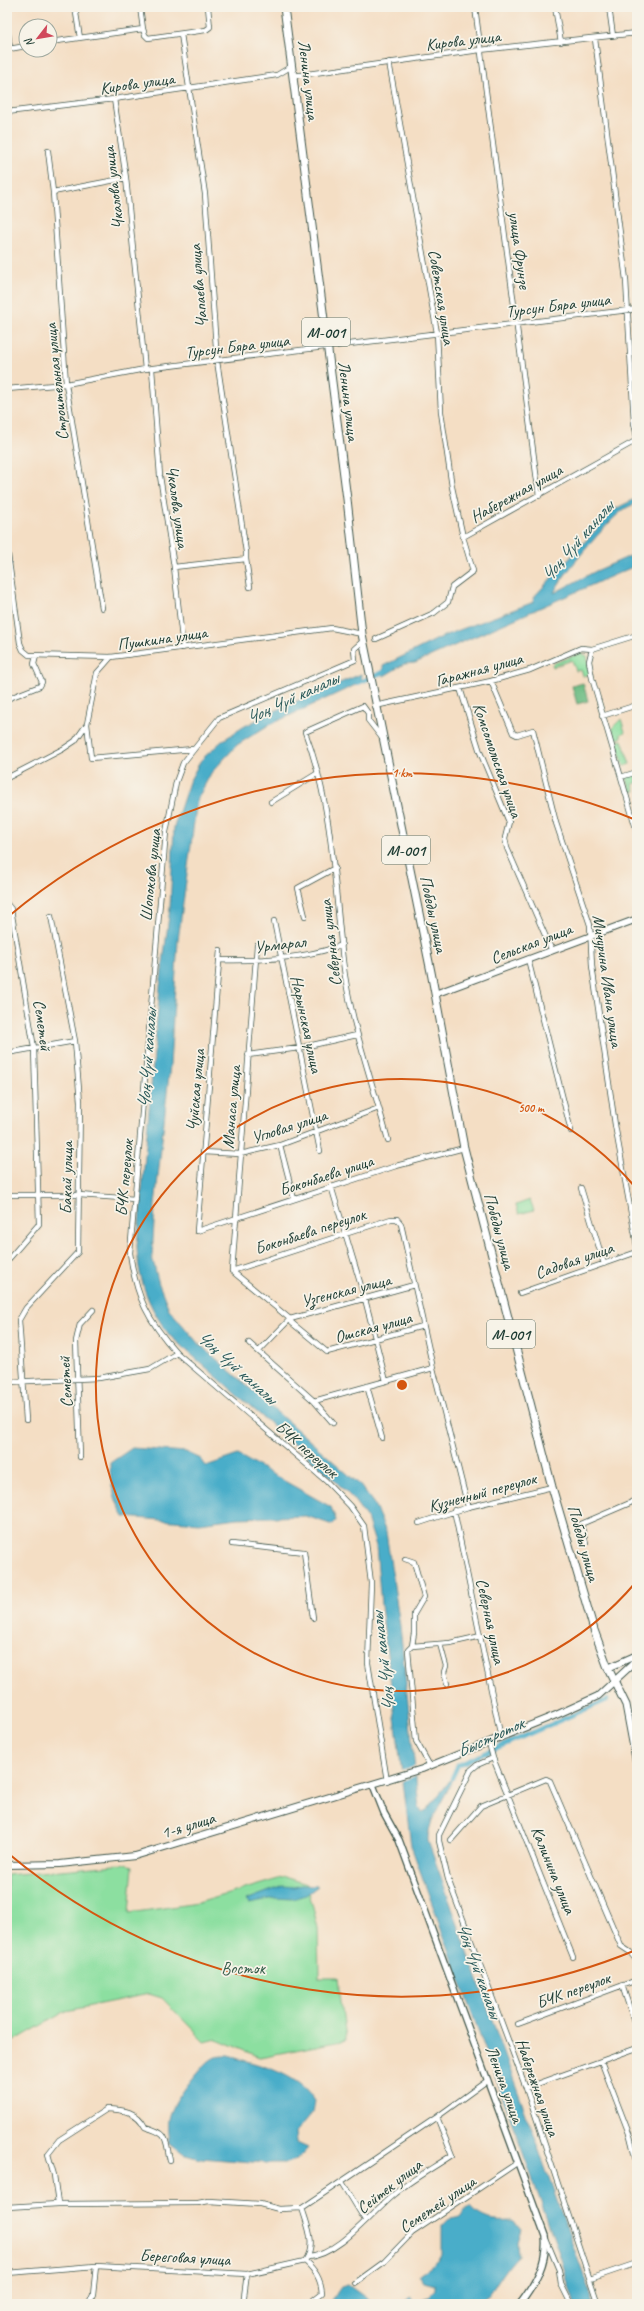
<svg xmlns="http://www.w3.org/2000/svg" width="644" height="2311" font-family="Caveat,sans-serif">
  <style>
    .green { fill: #8cdfa0; stroke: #568e6a }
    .forest { fill: #71be86; stroke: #487e5d }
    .water { fill: #4aadc9; stroke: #34757e }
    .pier { fill: #f4dec4 }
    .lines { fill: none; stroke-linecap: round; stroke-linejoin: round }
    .canal { stroke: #4aadc9; stroke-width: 4.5 }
    .minor-casing { stroke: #3f554a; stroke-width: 6 }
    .tertiary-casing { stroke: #3f554a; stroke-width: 8 }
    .secondary-casing { stroke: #3f554a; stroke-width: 8 }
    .primary-casing { stroke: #3f554a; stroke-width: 9 }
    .minor { stroke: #fff; stroke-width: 4.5 }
    .tertiary { stroke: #fff; stroke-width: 5.5 }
    .secondary { stroke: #fff; stroke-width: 6 }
    .primary { stroke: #fff; stroke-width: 7 }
    .ring { fill: none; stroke: #d45610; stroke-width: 2 }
    .labels { text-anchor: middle; stroke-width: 3.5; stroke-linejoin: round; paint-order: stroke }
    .shield { fill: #f7f3e8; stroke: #60746a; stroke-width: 1 }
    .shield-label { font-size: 16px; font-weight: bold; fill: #1f3d34 }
    .street-label { font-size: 17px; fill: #1f3d34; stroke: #f7f3e8 }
    .park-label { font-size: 17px; fill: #355d4a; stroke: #f7f3e8 }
    .water-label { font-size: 18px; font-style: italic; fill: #2a5959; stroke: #f7f3e8 }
    .centre { fill: #d45610; stroke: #f7f3e8; stroke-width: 2 }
    .ring-label { font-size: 12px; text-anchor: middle; font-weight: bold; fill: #d45610; stroke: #f7f3e8; stroke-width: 3.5; stroke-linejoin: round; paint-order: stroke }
  </style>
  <rect width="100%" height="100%" fill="#f7f3e8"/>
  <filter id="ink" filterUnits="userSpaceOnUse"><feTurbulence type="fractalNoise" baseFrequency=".025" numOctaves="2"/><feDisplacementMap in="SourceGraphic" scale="8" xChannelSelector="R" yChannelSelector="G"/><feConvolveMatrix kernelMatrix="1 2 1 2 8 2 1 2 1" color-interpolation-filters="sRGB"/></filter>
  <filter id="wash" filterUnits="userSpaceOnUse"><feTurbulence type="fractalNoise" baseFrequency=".012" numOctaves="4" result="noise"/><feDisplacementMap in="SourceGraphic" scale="16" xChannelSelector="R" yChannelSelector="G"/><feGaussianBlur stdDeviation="0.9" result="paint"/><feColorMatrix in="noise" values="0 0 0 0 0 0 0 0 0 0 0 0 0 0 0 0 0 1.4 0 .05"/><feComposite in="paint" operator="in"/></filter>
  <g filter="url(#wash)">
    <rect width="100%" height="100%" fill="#f4dec4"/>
    <path class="green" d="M581,653L587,656L590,674L583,676L581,670L576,671L572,660L553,667L552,664Z
      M621,719L625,732L621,734V738L616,739L612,728Z
      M622,740L630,764L624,766L616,742Z
      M637,773V783L633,784L635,791L631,792L626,776Z
      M530,1200L534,1210L519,1214L516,1205Z
      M126,1864L133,1866L129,1913L198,1903L285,1877L307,1884L318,1928L319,1978H338L346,2040L260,2057L217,2039L205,2042L162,1998L149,1994L66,2011L7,2045V1875Z"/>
    <path class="forest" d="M583,683L588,701L577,704L572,686Z"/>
    <path class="water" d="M637,498V503C632,505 627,507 623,510C608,521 560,577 554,593L596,571L637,553V565L415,663L404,664L384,676L383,666L446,635L534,602L533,598L615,509Z
      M361,674L362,682L267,726L237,745L211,773L197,800L178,940L170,1065L155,1205L152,1257L159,1284L169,1309L197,1342L359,1484L374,1504L386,1532L400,1626L419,1808L422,1812L427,1810L455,1774C448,1794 427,1820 428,1841L594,2304H575L554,2238L411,1846L381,1605L376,1546L367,1518L353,1499L330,1476L170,1336C149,1308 138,1281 137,1246L160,986L170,908L174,827L189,782L201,760L222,741L243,727L285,706Z
      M132,1448L186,1452L201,1459L206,1466L238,1455L331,1507L336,1520L333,1525L306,1516L237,1518L199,1523L124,1517C114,1499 110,1484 110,1463Z
      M301,1885L318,1886L306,1895L293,1899L275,1898L249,1903L246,1900L283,1886L294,1887Z
      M228,2056C257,2064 299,2073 315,2101L313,2112L296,2132L297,2143L308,2148L300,2157L287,2163H265L201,2158L183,2153L170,2143C169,2133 167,2122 171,2112C176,2099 203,2061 216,2057C219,2056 224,2056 228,2056Z
      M471,2207C483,2221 496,2221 513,2220L521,2229L517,2242L518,2255C502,2270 495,2289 480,2304H401L410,2296L416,2301L429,2296L435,2290V2285L424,2282L419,2275L438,2261L442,2254V2226L450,2218L460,2216L464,2210Z
      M348,2285L373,2303V2304H329L341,2287Z"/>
    <path class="pier" d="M417,1766L418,1775L401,1781L400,1771Z"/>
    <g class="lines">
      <path class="canal" d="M358,683L388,670
        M635,1678L637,1676
        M452,1778L458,1765L607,1700"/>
    </g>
  </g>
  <g filter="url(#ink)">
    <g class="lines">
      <defs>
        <path id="minor" d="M75,7L80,38
          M140,7L143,29
          M475,7L539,496
          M555,7L561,42
          M609,7L613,36
          M7,26L10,48
          M595,39L626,280L634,423L637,437
          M50,42L143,29L145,35L148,38L206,30L210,27L208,7
          M9,49L26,46
          M389,62L437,333L441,412L452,487L463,537
          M293,76L480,50L637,33
          M114,99L126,178L145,369
          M7,112L114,99L277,75L292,66
          M48,151L53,192L66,384L102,608
          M53,192L126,178
          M152,369L160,476L174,567L183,648
          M7,389L66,384L145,369L637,309
          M7,547L20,643L23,650L29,655L111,657L332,628L362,634
          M246,559L250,587
          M174,567L246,559V552L217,361L205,194L181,34
          M376,639L434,613L448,602L452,587L473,571L463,537L637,440
          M363,641L354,649L355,660L219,718L183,763L176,782L166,832L130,1253C136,1297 148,1321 177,1353L326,1481L350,1506L364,1526L371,1583L368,1663L387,1781
          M592,649L637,635
          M491,681L513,733L517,735L533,730L556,823L590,925L592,966L615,1125L637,1246
          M460,688L480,752L509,822L505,838L507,848L552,951
          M7,699L40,686L42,682L34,664L36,656
          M375,706L491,681L530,670L581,648L592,649L589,661L592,678L637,832
          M602,716L637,705
          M87,724L91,758L193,749
          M382,738L368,720V713L363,706L305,732C333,806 334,883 343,961C350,1022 372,1080 388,1140
          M621,777L637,772
          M7,778L63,749L75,741L87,724L97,673L111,657
          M271,802L318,773
          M7,904L11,909L34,1048L39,1224L7,1261
          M305,916L298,888L335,868
          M274,921L320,1151
          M220,950L197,1231L396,1166L464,1148
          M528,959L571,1131
          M219,960C260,961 304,959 342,945
          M7,1053L75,1041
          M248,1055L299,1048L357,1035
          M280,1145L294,1199
          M203,1152L240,1154L280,1145L379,1108
          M331,1186L365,1299L386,1381
          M581,1188L604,1264
          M7,1195H79L135,1199
          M232,1271L391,1219H397L401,1224L433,1368L468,1507
          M232,1271L257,945
          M232,1271L290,1319L259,1351
          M414,1285L290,1319L292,1323L327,1352L423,1326
          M520,1293L637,1252
          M249,1343L314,1401L333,1423
          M7,1382L99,1378L150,1369L177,1353
          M367,1386L382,1438
          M314,1401L433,1368
          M26,1420L19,1320L26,1308L78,1252L80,1102L75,1041L51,916
          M80,1457L76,1341L80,1324L93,1310
          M454,1510L501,1738
          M419,1523L468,1507L552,1487
          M586,1543L581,1524L630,1503L637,1498
          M232,1544L304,1552L313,1618
          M405,1559L414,1562L424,1597L414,1614V1633L412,1646
          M440,1644L446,1666L444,1672L447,1684
          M489,1743L493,1758L573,1957
          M493,1758L477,1765L471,1770L439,1835V1841L448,1879L526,2088L598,2304
          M430,1766L416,1741L408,1650L412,1646L450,1643L481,1636
          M451,1840L481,1806L546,1779L550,1781L621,1946L630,1952L637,1961
          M622,1985L637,2030
          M518,2024L637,1980
          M601,2061L630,2136L637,2164
          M526,2088L637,2048
          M342,2182L365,2220
          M58,2204L54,2175L48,2154L59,2140L107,2109C124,2110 137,2111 145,2127C169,2134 165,2137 170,2161
          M7,2207L58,2204L198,2203L209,2201L260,2204L279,2209L302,2208L437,2117L488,2080
          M546,2239L559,2270L561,2284L571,2304
          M308,2257C339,2255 370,2214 393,2195C411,2180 433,2168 452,2155L437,2117
          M305,2261C315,2270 321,2279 322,2293L308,2304
          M7,2273L96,2266L247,2274L305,2261C317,2245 307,2225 302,2208
          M590,2279L637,2263
          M355,2283L384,2262L412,2233L517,2163
          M89,2304L93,2295L96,2266
          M243,2304L247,2274"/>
        <path id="tertiary" d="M373,1785L384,1813L399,1840L545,2236C548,2262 535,2284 520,2304"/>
        <path id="secondary" d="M435,994L637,919
          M608,1668L637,1655
          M7,1865L60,1864L135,1856L422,1769L556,1715L598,1696L637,1660"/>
        <path id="primary" d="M284,7L347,499L362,634L431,972L464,1148L552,1487L594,1630L608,1668L626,1705L637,1764"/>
      </defs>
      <use href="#minor" class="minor-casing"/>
      <use href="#tertiary" class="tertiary-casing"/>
      <use href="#secondary" class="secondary-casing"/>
      <use href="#primary" class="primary-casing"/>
      <use href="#minor" class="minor"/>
      <use href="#tertiary" class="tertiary"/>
      <use href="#secondary" class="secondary"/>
      <use href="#primary" class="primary"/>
    </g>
  </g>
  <g class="ring">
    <path d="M636 1582A306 306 0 1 1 636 1188"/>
    <path d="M636 1950A612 612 0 0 1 9 1854M9 916A612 612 0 0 1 636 820"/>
  </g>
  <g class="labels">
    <g class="shield">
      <rect x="302" y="318" width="48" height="28" rx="3"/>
      <rect x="382" y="836" width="48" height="28" rx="3"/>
      <rect x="487" y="1320" width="48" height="28" rx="3"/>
    </g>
    <g class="shield-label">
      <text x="326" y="338">М-001</text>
      <text x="406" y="856">М-001</text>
      <text x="511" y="1340">М-001</text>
    </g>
    <g class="street-label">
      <text transform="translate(463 40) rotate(-7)" y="6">Кирова улица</text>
      <text transform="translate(309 80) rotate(83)" y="6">Ленина улица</text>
      <text transform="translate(137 83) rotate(-8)" y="6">Кирова улица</text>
      <text transform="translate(113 188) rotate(-97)" y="6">Чкалова улица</text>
      <text transform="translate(520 250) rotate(82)" y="6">улица Фрунзе</text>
      <text transform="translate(198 286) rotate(-95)" y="6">Чапаева улица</text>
      <text transform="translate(442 297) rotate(81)" y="6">Советская улица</text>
      <text transform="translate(558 305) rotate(-7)" y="6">Турсун Бяра улица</text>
      <text transform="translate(237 346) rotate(-7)" y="6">Турсун Бяра улица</text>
      <text transform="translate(56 382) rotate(-96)" y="6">Строительная улица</text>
      <text transform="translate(349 401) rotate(83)" y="6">Ленина улица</text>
      <text transform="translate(516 493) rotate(-29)" y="6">Набережная улица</text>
      <text transform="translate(178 507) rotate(82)" y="6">Чкалова улица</text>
      <text transform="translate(162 638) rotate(-8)" y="6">Пушкина улица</text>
      <text transform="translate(479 669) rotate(-15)" y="6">Гаражная улица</text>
      <text transform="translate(498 760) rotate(71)" y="6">Комсомольская улица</text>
      <text transform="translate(150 875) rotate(-84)" y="6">Шопокова улица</text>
      <text transform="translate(434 914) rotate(78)" y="6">Победы улица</text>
      <text transform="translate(330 943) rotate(-97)" y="6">Северная улица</text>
      <text transform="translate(531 943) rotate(-21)" y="6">Сельская улица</text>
      <text transform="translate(280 944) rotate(-7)" y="6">Урмарал</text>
      <text transform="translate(608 981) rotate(82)" y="6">Мичурина Ивана улица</text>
      <text transform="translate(307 1024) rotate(78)" y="6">Нарынская улица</text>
      <text transform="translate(43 1025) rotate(82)" y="6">Семетей</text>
      <text transform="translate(195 1090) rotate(-85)" y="6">Чуйская улица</text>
      <text transform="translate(231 1107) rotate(-85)" y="6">Манаса улица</text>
      <text transform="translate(289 1126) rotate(-18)" y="6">Угловая улица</text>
      <text transform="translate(326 1175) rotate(-18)" y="6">Боконбаева улица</text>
      <text transform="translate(66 1178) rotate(-89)" y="6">Бакай улица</text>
      <text transform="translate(124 1178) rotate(-85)" y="6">БЧК переулок</text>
      <text transform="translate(310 1231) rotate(-18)" y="6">Боконбаева переулок</text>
      <text transform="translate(500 1231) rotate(75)" y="6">Победы улица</text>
      <text transform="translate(574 1260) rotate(-19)" y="6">Садовая улица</text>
      <text transform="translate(346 1290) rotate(-14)" y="6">Узгенская улица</text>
      <text transform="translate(373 1327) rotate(-15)" y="6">Ошская улица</text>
      <text transform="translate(65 1382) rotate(-93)" y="6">Семетей</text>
      <text transform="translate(307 1449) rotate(41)" y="6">БЧК переулок</text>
      <text transform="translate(482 1492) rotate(-15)" y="6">Кузнечный переулок</text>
      <text transform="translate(584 1543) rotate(74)" y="6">Победы улица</text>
      <text transform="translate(491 1621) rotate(78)" y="6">Северная улица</text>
      <text transform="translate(188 1825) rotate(-17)" y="6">1-я улица</text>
      <text transform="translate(554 1870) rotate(68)" y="6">Калинина улица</text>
      <text transform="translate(573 1990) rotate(-20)" y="6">БЧК переулок</text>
      <text transform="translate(505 2084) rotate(70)" y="6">Ленина улица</text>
      <text transform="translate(538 2087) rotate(71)" y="6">Набережная улица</text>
      <text transform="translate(389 2186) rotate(-38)" y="6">Сейтек улица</text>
      <text transform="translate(437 2204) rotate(-34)" y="6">Семетей улица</text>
      <text transform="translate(185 2257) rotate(3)" y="6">Береговая улица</text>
    </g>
    <g class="park-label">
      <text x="243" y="1974">Восток</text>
    </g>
    <g class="water-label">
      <text transform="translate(577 541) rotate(-49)" y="6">Чоң Чүй каналы</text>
      <text transform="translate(292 698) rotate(-25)" y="6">Чоң Чүй каналы</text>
      <text transform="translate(147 1059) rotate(-86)" y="6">Чоң Чүй каналы</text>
      <text transform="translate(237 1367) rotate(42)" y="6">Чоң Чүй каналы</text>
      <text transform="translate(383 1662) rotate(-97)" y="6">Чоң Чүй каналы</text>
      <text transform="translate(490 1737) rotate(-25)" y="6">Быстроток</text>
      <text transform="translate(479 1970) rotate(70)" y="6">Чоң Чүй каналы</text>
    </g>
  </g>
  <circle cx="402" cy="1385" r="6" class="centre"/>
  <g class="ring-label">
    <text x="402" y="777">1 km</text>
    <text x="531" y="1112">500 m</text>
  </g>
  <rect width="644" height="2311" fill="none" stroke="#f7f3e8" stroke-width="24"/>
  <g transform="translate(38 38) rotate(239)"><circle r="19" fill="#f7f3e8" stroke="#a1aaa0"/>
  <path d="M0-3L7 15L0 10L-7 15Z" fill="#d1495b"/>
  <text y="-6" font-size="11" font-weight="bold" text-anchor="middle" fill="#1f3d34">N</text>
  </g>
</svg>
